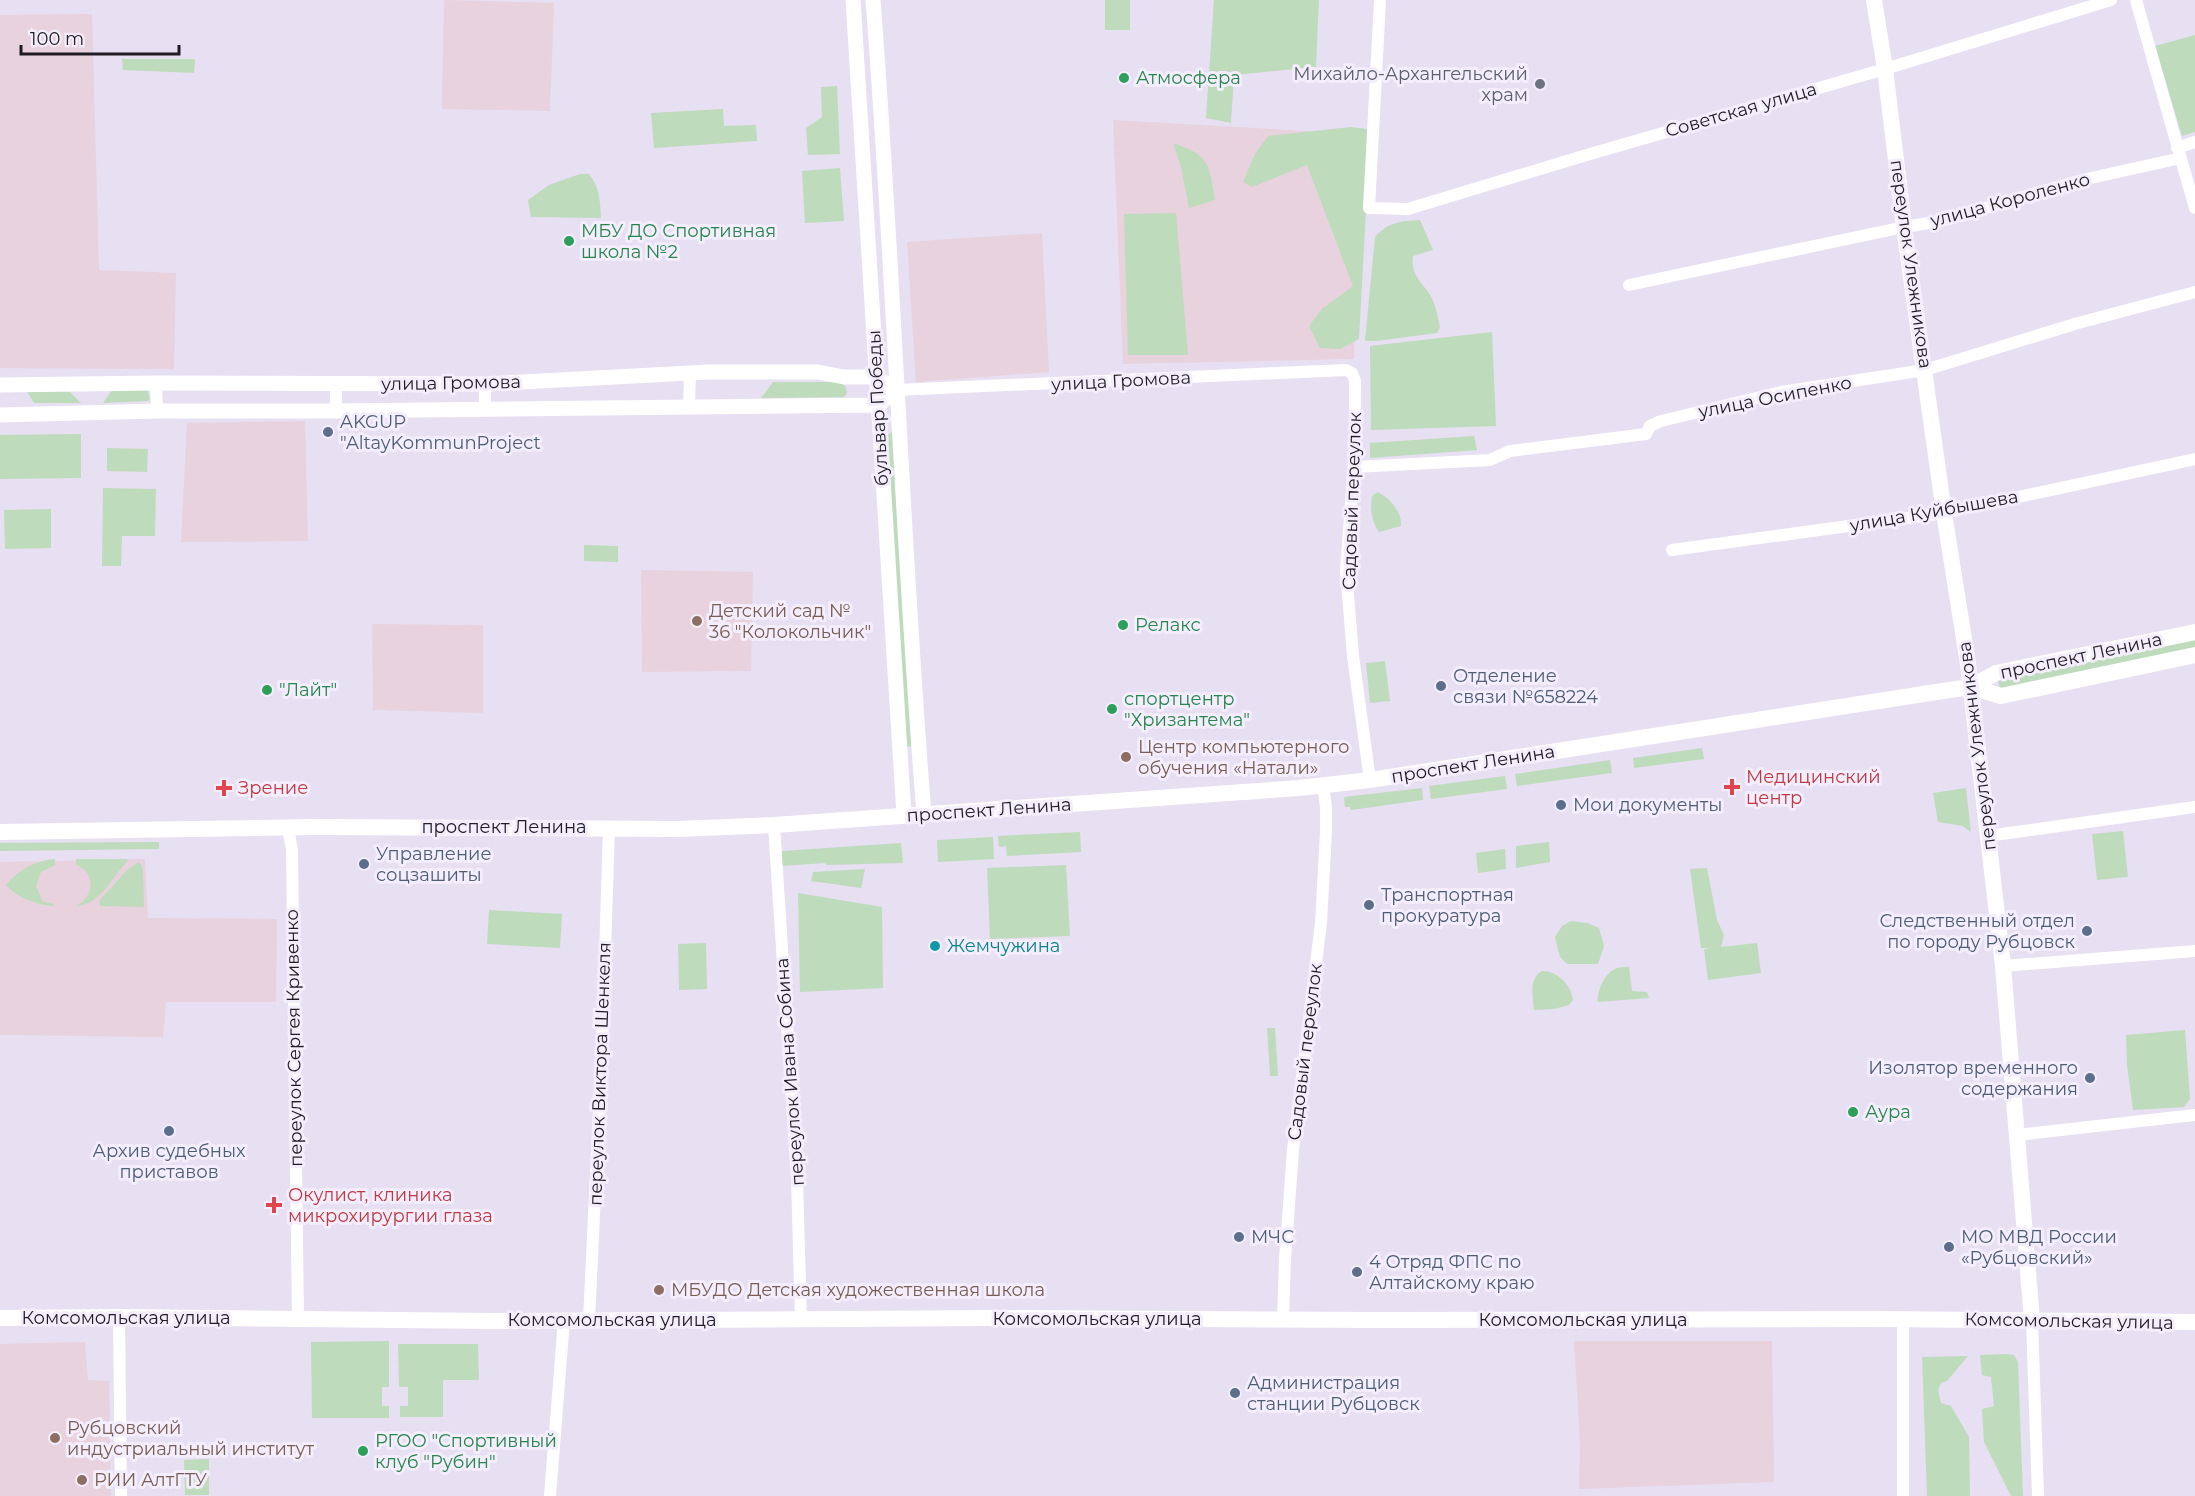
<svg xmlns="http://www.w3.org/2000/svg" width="2195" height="1496" font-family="Montserrat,sans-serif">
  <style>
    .education { fill: #e8d2de }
    .green { fill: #bedbbc }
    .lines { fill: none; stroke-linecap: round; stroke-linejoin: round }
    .minor { stroke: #fff; stroke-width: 12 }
    .tertiary { stroke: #fff; stroke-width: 15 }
    .secondary { stroke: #fff; stroke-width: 16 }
    .leisure-dot { fill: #2e9e5b; stroke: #f3edfc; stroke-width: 2 }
    .worship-dot { fill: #6b7280; stroke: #f3edfc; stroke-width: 2 }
    .service-dot { fill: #5c6f8a; stroke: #f3edfc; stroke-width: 2 }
    .education-dot { fill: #8d6e63; stroke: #f3edfc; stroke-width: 2 }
    .health-dot { fill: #e0444e; stroke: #f3edfc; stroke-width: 2 }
    .culture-dot { fill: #0f9aa8; stroke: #f3edfc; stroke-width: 2 }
    .labels { text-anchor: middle; stroke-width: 6; stroke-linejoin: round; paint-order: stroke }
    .worship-label { font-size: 18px; fill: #5b616d; stroke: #f3edfc; text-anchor: end }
    .leisure-label { font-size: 18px; fill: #27864d; stroke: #f3edfc; text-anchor: start }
    .street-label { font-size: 18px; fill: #1f1c23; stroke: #f3edfc }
    .service-label { font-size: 18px; fill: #4e5e75; stroke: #f3edfc; text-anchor: start }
    .education-label { font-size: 18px; fill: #785e54; stroke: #f3edfc; text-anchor: start }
    .health-label { font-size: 18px; fill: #be3a42; stroke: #f3edfc; text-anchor: start }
    .culture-label { font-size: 18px; fill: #0d838f; stroke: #f3edfc; text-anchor: start }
  </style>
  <rect width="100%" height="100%" fill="#e7dff2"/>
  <path class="education" d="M444,0L554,3L550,111L442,109Z
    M92,14L99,270L176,273L174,369L0,368V15Z
    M1113,120L1359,134L1354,359L1123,364Z
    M1042,233L1049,372L916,382L907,242Z
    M305,421L308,541L181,542L187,423Z
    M641,570L753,572L751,671L642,672Z
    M372,624L483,625V713L373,710Z
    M145,859L148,918L277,919L276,1002H166L163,1037L0,1035V862Z
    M1574,1341H1772L1774,1482L1579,1489L1580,1442Z
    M85,1342L88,1380L109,1381L111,1496H0V1344Z"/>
  <path class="green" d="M1105,0H1130V30H1105Z
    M1214,0H1319L1316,67L1234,75L1231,123L1206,118Z
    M2195,35V132L2182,136L2155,46Z
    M122,59H195L194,73L123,70Z
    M837,86L840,154L808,155L806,128L822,117L821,87Z
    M723,109L724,126L756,125L757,141L654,148L651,113Z
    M1351,127L1367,129V191L1359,339L1340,349L1320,348L1309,326L1322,309L1353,286L1307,165L1252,187L1243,182L1255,154L1268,136Z
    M1173,143C1210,155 1209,164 1215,200L1189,208L1181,167Z
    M840,168L844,221L805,223L802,171Z
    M580,174H589C600,188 600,201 601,218L531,217L528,200L549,185Z
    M1176,213L1188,355H1128L1124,214Z
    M1420,220L1433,250L1413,256C1410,274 1421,281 1430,295C1436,305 1438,317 1440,328L1437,333L1377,341H1365L1375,237C1388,222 1402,221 1420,220Z
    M1492,332L1496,426L1371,430L1370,346Z
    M773,382H840L845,386L847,393L844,397L761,398Z
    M147,388L150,399L148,401L103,403L112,390Z
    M67,389L81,403H34L26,390Z
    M893,431L915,746L905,747L887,436Z
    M81,434V478L0,479V435Z
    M1474,436L1477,450L1370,458V443Z
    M107,448L148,449L147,472L107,471Z
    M103,488L156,489L155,536H122L121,566H102Z
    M1378,492C1390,499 1402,511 1401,526L1379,532C1371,520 1370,509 1372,496Z
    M51,509V548L5,549L4,510Z
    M584,545L618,546V562L584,561Z
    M2195,635V652L2001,693L1997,676Z
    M1385,661L1390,701L1370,703L1366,663Z
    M1702,748L1704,759L1634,768L1633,758Z
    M1610,760L1612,773L1517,786L1515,774Z
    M1505,776L1507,789L1431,799L1429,786Z
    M1422,788L1423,800L1351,810L1350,807H1345L1344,797Z
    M1966,788L1971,832L1963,826L1938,822L1933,793Z
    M2123,831L2128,877L2097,880L2092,834Z
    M1080,832L1081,852L1007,856L1006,846L999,847L998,836Z
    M993,837L994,859L938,862L937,840Z
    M159,842V849L0,851V843Z
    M1549,842L1550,862L1516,868V846Z
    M901,843L903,863L826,865L825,863L782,866V851Z
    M1505,849L1506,869L1478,873L1476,853Z
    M55,859V865L41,872L36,886L42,901L54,904V906C37,905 17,898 6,885C18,870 36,860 55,859Z
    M76,859H127L128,861C111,877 102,904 76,906C94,897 97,873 76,865Z
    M139,862L143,869L144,907L100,906V900L128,869Z
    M1066,865L1070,936L990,939L987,868Z
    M1707,868L1717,920L1724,935L1721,947L1757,943L1761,973L1708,980L1704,949L1711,948H1701L1690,869Z
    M865,869L861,888L811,881L813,872Z
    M798,893L882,907L883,988L800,992Z
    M489,910L562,914L560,948L487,944Z
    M1571,921L1587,923L1599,928L1604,946L1598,964H1567L1560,957L1555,937L1562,926Z
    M706,943L707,989L679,990L678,944Z
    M1629,967L1632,991L1647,992L1649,998L1598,1002C1596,993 1605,973 1615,969C1618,967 1625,967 1629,967Z
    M1542,971C1557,971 1571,984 1573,1000L1569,1005L1554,1009L1534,1010C1533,996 1528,979 1542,971Z
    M1267,1028H1275L1278,1076H1270Z
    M2185,1030L2190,1099L2184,1107L2133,1110L2127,1065L2126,1035Z
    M389,1341V1387H382V1406H389V1418H312L311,1342Z
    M398,1344H478L479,1380H443V1417H400V1406H408V1387H399Z
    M2006,1354L2014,1355L2018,1362L2023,1496H2011L1984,1442L1982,1409L1994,1406L1991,1377L1982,1375L1980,1355Z
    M1968,1356L1947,1381L1941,1383L1938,1390L1941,1403L1951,1406L1969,1437L1970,1496H1927L1922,1357Z
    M209,1459V1495H185L184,1460Z"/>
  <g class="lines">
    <path class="minor" d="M1380,0L1369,208L1408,209L1590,154L1885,69L2111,0
      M2136,0L2195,208
      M2177,148L2195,142
      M1629,285L1904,227L1941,221L2082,180L2181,158
      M156,383L157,411
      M485,384V409
      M896,390L1346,370L1352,373L1355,381V449L1346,570L1353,656L1370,780
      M689,405L690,375
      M336,411V385
      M1354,467L1490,460L1510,451L1646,434L1650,426L1661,421L1781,392L1925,370L2078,323L2195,292
      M1672,550L1944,513L2195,459
      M774,825L797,1179L801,1319
      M288,828L292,850L298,1319
      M1988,836L2195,807
      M2003,966L2195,951
      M2017,1135L2195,1115
      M119,1317L121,1496
      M1283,1319L1285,1259L1293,1150L1321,923L1326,832V807L1323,785
      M589,1320L602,1049L609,827
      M2032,1320L2038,1496
      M550,1496L564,1320
      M1903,1496V1319"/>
    <path class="tertiary" d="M853,0L904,815
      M873,0C894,271 902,543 924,814
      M0,385L156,383L485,384L708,372H818L844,377H876L896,390
      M0,415L157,411H336L878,405L896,390"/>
    <path class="secondary" d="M1874,0L1885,69L1904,227L1944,513L1968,664L2003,966L2032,1320
      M1970,687L2001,696L2195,655
      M0,832L314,827L678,829L774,825L1299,788L1370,780L1956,689L1970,687L1996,673L2195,632
      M0,1318L119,1317L493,1321L994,1318L1379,1320L1881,1319L2195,1322"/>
  </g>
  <g class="leisure-dot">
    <circle cx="1124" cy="78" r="6"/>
    <circle cx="569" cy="241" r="6"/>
    <circle cx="1123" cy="625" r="6"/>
    <circle cx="267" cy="690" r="6"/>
    <circle cx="1112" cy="709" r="6"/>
    <circle cx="1853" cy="1112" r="6"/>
    <circle cx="363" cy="1451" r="6"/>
  </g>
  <circle class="worship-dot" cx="1540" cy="84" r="6"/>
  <g class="service-dot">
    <circle cx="328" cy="432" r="6"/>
    <circle cx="1441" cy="686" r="6"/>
    <circle cx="1561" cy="805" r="6"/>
    <circle cx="364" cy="864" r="6"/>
    <circle cx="1369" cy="905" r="6"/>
    <circle cx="2087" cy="931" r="6"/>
    <circle cx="2090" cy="1078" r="6"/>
    <circle cx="169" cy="1131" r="6"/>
    <circle cx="1239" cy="1237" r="6"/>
    <circle cx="1949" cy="1247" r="6"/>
    <circle cx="1357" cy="1272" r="6"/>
    <circle cx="1235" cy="1393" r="6"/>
  </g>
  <g class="education-dot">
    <circle cx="697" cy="621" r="6"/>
    <circle cx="1126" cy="757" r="6"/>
    <circle cx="659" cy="1290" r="6"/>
    <circle cx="55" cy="1438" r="6"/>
    <circle cx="82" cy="1480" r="6"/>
  </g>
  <g class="health-dot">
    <path d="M1729 778h6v6h6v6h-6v6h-6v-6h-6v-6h6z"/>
    <path d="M221 779h6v6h6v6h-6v6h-6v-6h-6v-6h6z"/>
    <path d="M271 1196h6v6h6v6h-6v6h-6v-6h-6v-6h6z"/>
  </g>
  <circle class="culture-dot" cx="935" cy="946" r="6"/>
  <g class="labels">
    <g class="worship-label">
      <text x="1528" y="80">Михайло-Архангельский<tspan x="1528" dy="21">храм</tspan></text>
    </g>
    <g class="leisure-label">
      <text x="1136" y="84">Атмосфера</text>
      <text x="581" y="237">МБУ ДО Спортивная<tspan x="581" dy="21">школа №2</tspan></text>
      <text x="1135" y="631">Релакс</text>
      <text x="279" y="696">"Лайт"</text>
      <text x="1124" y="705">спортцентр<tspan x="1124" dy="21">"Хризантема"</tspan></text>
      <text x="1865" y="1118">Аура</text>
      <text x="375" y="1447">РГОО "Спортивный<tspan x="375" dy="21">клуб "Рубин"</tspan></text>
    </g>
    <g class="street-label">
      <text transform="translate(1741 110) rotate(-16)" y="6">Советская улица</text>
      <text transform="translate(2010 200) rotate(-15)" y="6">улица Короленко</text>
      <text transform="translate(1911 264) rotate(82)" y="6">переулок Улежникова</text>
      <text transform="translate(1121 381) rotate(-3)" y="6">улица Громова</text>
      <text transform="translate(451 383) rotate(-1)" y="6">улица Громова</text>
      <text transform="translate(1775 397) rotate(-11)" y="6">улица Осипенко</text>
      <text transform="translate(878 408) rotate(-93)" y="6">бульвар Победы</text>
      <text transform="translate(1352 501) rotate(-88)" y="6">Садовый переулок</text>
      <text transform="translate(1934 511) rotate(-10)" y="6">улица Куйбышева</text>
      <text transform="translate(2081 656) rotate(-12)" y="6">проспект Ленина</text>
      <text transform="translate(1977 746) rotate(-97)" y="6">переулок Улежникова</text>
      <text transform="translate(1473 764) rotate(-9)" y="6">проспект Ленина</text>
      <text transform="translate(989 810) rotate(-4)" y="6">проспект Ленина</text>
      <text x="504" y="833">проспект Ленина</text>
      <text transform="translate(294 1038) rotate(-91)" y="6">переулок Сергея Кривенко</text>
      <text transform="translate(1305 1052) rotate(-83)" y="6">Садовый переулок</text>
      <text transform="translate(790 1072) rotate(-94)" y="6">переулок Ивана Собина</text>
      <text transform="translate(600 1074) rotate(-88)" y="6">переулок Виктора Шенкеля</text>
      <text x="126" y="1324">Комсомольская улица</text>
      <text x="1097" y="1325">Комсомольская улица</text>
      <text x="612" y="1326">Комсомольская улица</text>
      <text x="1583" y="1326">Комсомольская улица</text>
      <text transform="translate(2069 1321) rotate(1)" y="6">Комсомольская улица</text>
    </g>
    <g class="service-label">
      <text x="340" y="428">AKGUP<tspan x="340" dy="21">"AltayKommunProject</tspan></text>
      <text x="1453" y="682">Отделение<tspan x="1453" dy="21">связи №658224</tspan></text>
      <text x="1573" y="811">Мои документы</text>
      <text x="376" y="860">Управление<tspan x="376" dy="21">соцзашиты</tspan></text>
      <text x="1381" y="901">Транспортная<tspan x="1381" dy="21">прокуратура</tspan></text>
      <text x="2075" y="927" text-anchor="end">Следственный отдел<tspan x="2075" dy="21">по городу Рубцовск</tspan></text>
      <text x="2078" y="1074" text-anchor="end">Изолятор временного<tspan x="2078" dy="21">содержания</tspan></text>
      <text x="169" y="1157" text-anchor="middle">Архив судебных<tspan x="169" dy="21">приставов</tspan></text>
      <text x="1251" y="1243">МЧС</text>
      <text x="1961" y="1243">МО МВД России<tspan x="1961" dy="21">«Рубцовский»</tspan></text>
      <text x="1369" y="1268">4 Отряд ФПС по<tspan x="1369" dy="21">Алтайскому краю</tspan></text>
      <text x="1247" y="1389">Администрация<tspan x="1247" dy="21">станции Рубцовск</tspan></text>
    </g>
    <g class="education-label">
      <text x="709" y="617">Детский сад №<tspan x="709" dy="21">36 "Колокольчик"</tspan></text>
      <text x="1138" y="753">Центр компьютерного<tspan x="1138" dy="21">обучения «Натали»</tspan></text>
      <text x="671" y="1296">МБУДО Детская художественная школа</text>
      <text x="67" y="1434">Рубцовский<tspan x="67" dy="21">индустриальный институт</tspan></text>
      <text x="94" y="1486">РИИ АлтГТУ</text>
    </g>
    <g class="health-label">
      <text x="1746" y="783">Медицинский<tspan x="1746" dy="21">центр</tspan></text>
      <text x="238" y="794">Зрение</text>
      <text x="288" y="1201">Окулист, клиника<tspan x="288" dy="21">микрохирургии глаза</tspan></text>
    </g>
    <g class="culture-label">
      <text x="947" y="952">Жемчужина</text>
    </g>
  </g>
  <path d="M21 45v9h158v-9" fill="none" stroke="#1f1c23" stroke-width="3"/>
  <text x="30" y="45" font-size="18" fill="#1f1c23" stroke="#f3edfc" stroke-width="4.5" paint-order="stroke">100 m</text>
</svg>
